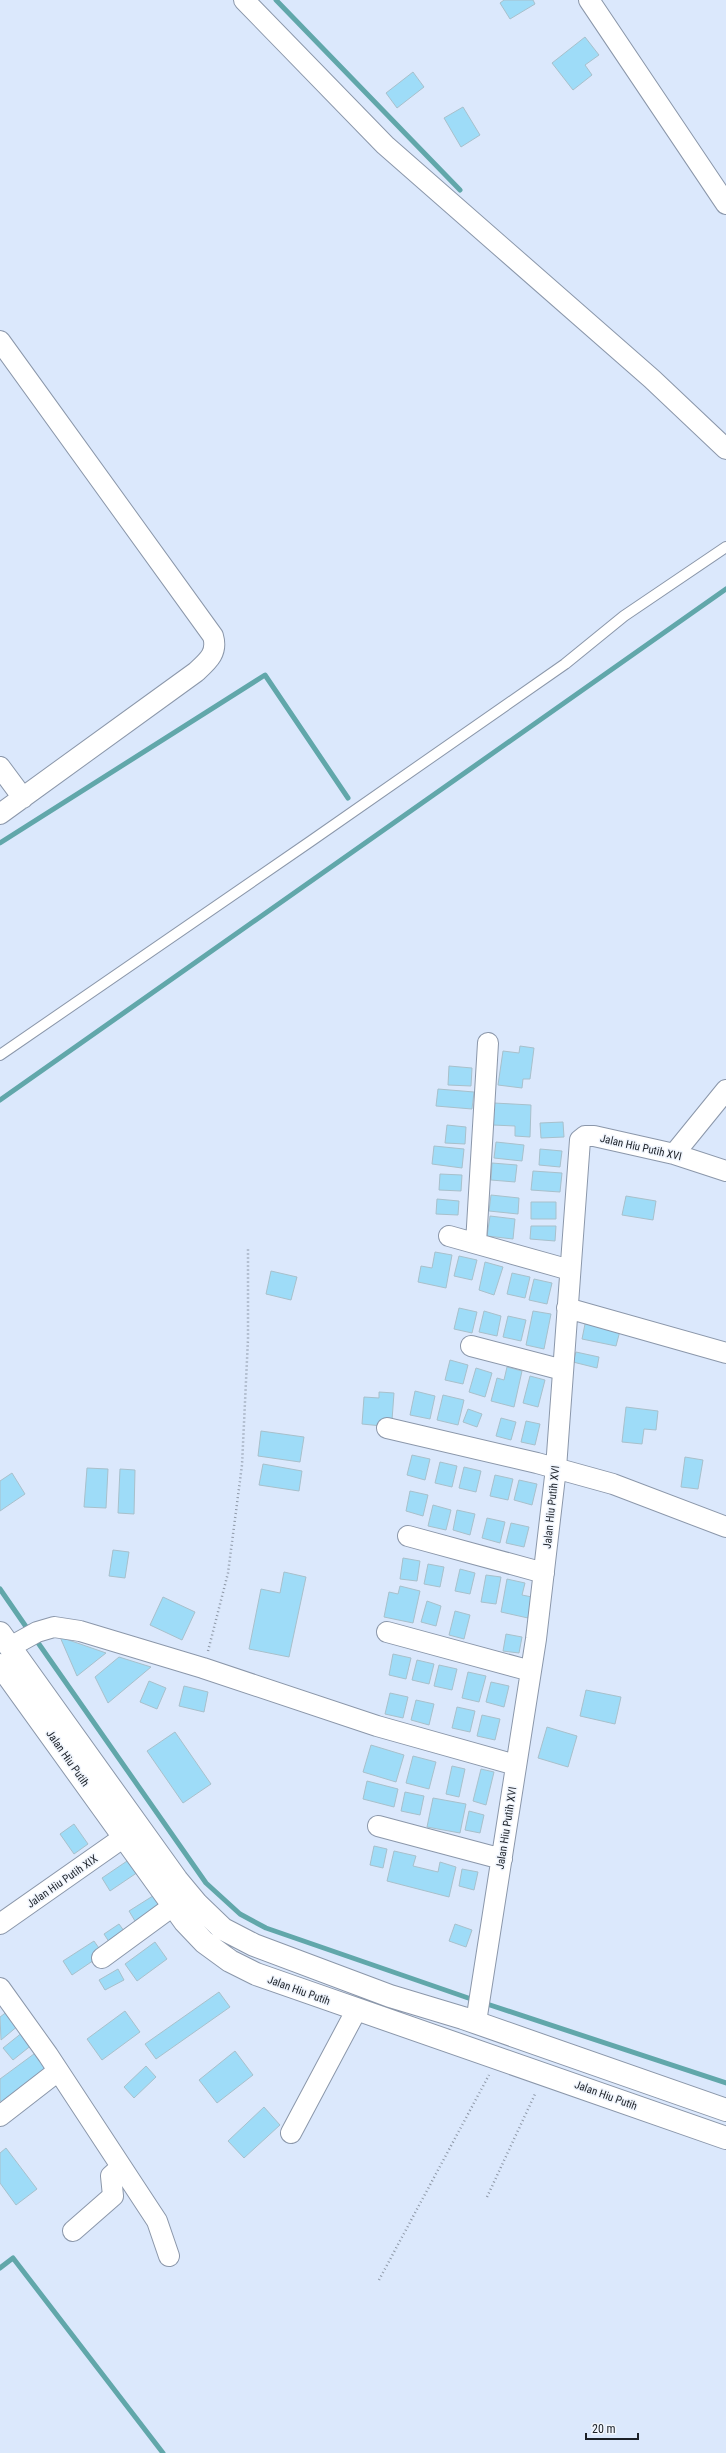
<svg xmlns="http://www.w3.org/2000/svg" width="726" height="2453" font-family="'Roboto Condensed',sans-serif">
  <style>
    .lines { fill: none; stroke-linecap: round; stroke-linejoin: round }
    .stream { stroke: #61a7aa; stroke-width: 5 }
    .building { fill: #9edcf8; stroke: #a8c0cb }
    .lane-casing { stroke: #8b97aa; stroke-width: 12 }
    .street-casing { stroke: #8b97aa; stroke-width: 22 }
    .secondary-casing { stroke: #8b97aa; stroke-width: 24 }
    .path { stroke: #8e98a7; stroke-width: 2.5; stroke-dasharray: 1 3; stroke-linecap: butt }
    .lane { stroke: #fff; stroke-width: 10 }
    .street { stroke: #fff; stroke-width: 20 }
    .secondary { stroke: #fff; stroke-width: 22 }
    .labels { text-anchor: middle; stroke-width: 3; stroke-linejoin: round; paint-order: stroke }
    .street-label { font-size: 11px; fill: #1b2027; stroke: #f0f5fd }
  </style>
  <rect width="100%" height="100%" fill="#dbe8fc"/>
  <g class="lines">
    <path class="stream" d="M276,0L460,190
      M0,843L265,675L348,798
      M0,1100L726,589
      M0,1589L29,1631
      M34,1637L206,1883L240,1914L266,1928L474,2000
      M484,2003L726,2083
      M0,2268L13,2258L163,2453"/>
  </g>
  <path class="building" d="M504,0H533L535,4L510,19L500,3Z
    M585,37L599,55L585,65L592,75L573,90L552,63Z
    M413,72L424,87L397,108L386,93Z
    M463,107L480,135L461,147L444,118Z
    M520,1046L534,1048L530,1079H523L522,1088L498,1085L503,1051L519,1053Z
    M449,1066L472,1068L471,1086L448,1085Z
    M438,1089L474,1092L472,1109L436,1106Z
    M494,1103L531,1105L530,1137L515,1136V1126L493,1125Z
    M563,1122L564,1137L541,1138L540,1123Z
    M447,1125L466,1127L465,1144L445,1143Z
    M496,1142L524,1145L522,1161L494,1158Z
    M434,1146L464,1149L462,1168L432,1164Z
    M540,1149L562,1151L560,1167L539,1165Z
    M492,1163L517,1165L515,1182L491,1180Z
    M533,1171L562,1173L560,1192L531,1190Z
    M440,1174L462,1175L461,1191L439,1190Z
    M491,1195L519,1198L518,1214L489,1211Z
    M626,1196L656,1201L653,1220L622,1215Z
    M437,1199L459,1201L458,1215L436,1214Z
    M531,1202H556V1219H531Z
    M490,1216L515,1219L513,1239L487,1236Z
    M531,1226H556L555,1241L530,1239Z
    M435,1252L452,1255L446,1288L418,1282L421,1266L432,1268Z
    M459,1256L477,1260L472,1280L454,1276Z
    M485,1262L503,1267L494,1295L479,1290Z
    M271,1271L297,1277L291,1300L266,1294Z
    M512,1273L530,1277L525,1298L507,1294Z
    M534,1279L552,1283L547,1304L529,1300Z
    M459,1308L477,1312L472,1333L454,1329Z
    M484,1311L501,1316L497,1336L479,1332Z
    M533,1311L551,1314L544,1349L526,1345Z
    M508,1316L526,1320L521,1341L503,1337Z
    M586,1319L621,1327L616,1346L582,1339Z
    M576,1352L599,1357L597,1368L573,1362Z
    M450,1360L468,1365L463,1384L445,1380Z
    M507,1367L522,1371L514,1407L491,1401L497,1378L504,1380Z
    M476,1368L492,1373L485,1397L469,1392Z
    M530,1376L545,1380L538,1407L523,1403Z
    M415,1391L435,1396L430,1419L410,1415Z
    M379,1392L394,1393L392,1420L383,1419L382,1426L362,1424L364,1397L379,1398Z
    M443,1395L464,1400L458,1425L437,1420Z
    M626,1407L658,1411L656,1430L644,1429L642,1444L622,1442Z
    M468,1409L482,1414L477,1427L463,1422Z
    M501,1418L516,1422L511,1440L496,1436Z
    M526,1421L540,1424L535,1445L521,1442Z
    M261,1431L304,1437L300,1462L258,1456Z
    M412,1455L430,1459L425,1480L407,1475Z
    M685,1457L703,1460L698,1489L681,1487Z
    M440,1462L457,1466L452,1487L435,1483Z
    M263,1464L302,1471L299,1491L259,1485Z
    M464,1467L481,1471L476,1492L459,1488Z
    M87,1468L108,1469L106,1508L84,1507Z
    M120,1469L135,1470L134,1514L118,1513Z
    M12,1473L25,1494L0,1511V1481Z
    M495,1475L513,1479L508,1500L490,1496Z
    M519,1480L537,1484L532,1505L514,1500Z
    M410,1491L428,1495L423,1516L406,1511Z
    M433,1505L451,1510L446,1530L428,1526Z
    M457,1510L475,1514L470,1535L453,1530Z
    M487,1518L505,1522L500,1543L482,1538Z
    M511,1523L529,1527L524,1547L506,1543Z
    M113,1550L129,1552L125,1578L109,1576Z
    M403,1558L420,1561L417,1581L400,1579Z
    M428,1564L444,1567L440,1587L424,1584Z
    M460,1569L475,1573L470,1594L455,1591Z
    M284,1572L306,1577L289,1657L249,1649L261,1589L280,1593Z
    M486,1575L501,1577L496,1604L481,1602Z
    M507,1579L525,1583L522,1595L532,1597L528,1618L501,1612Z
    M400,1586L420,1591L413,1623L384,1617L389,1592L398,1594Z
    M163,1597L195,1612L182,1640L150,1625Z
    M427,1601L441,1606L436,1626L421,1622Z
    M455,1611L470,1615L464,1639L449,1635Z
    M506,1634L522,1637L519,1653L503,1651Z
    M60,1637L106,1653L77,1676Z
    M393,1654L411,1658L406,1679L389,1675Z
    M119,1657L151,1667L108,1703L95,1677Z
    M417,1660L434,1664L429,1684L412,1680Z
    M439,1665L457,1669L452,1690L434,1686Z
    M468,1672L486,1676L479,1702L462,1698Z
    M149,1681L166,1688L157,1709L140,1702Z
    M491,1682L509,1686L504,1707L486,1702Z
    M184,1686L208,1692L204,1712L179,1706Z
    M586,1690L621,1697L615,1724L580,1716Z
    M390,1693L408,1697L403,1718L385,1714Z
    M416,1700L434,1704L429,1725L411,1720Z
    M457,1707L475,1711L470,1732L452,1728Z
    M482,1715L500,1719L495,1740L477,1736Z
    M547,1727L577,1736L568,1767L538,1758Z
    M175,1732L211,1784L183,1803L147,1751Z
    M371,1745L404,1755L396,1782L363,1772Z
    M413,1756L436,1762L429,1789L406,1783Z
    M452,1766L465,1769L459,1797L446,1794Z
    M481,1769L494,1772L486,1805L473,1801Z
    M367,1781L398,1789L394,1807L363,1799Z
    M405,1792L424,1796L420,1815L401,1811Z
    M433,1798L466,1804L460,1833L427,1827Z
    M469,1811L484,1815L480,1833L465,1830Z
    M74,1824L88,1844L74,1854L60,1834Z
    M374,1846L387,1849L383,1868L370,1865Z
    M394,1851L416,1856L413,1866L438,1872L440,1862L456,1867L449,1897L387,1881Z
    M133,1857L141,1870L110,1891L102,1878Z
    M462,1869L478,1872L474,1890L459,1886Z
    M156,1894L165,1909L138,1926L129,1911Z
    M119,1924L127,1935L111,1945L104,1934Z
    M455,1924L472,1930L466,1947L449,1941Z
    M94,1941L103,1954L72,1975L63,1961Z
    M155,1942L167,1959L137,1981L125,1964Z
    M118,1969L124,1980L105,1990L99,1980Z
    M219,1992L230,2007L156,2059L145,2044Z
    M8,2011L19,2025L1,2040L0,2017Z
    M125,2011L140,2032L102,2060L87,2039Z
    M23,2032L33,2044L13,2060L3,2048Z
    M38,2051L50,2068L2,2103L0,2100V2079Z
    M235,2051L253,2075L217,2103L199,2080Z
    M146,2066L156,2077L134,2098L124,2087Z
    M264,2107L280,2125L244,2158L228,2141Z
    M6,2148L37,2189L16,2205L0,2183V2153Z"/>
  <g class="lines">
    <defs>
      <path id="lane" d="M0,1055L311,841L565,664L624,616L726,547"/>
      <path id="street" d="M244,0L385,145L652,379L726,449
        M589,0L726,204
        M0,341L213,636C218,653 208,661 196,672L0,814
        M0,767L23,798
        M674,1154L726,1090
        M449,1236L570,1270
        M476,1243L488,1043
        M567,1308L726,1353
        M471,1346L563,1370
        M387,1428L537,1463L613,1484L726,1527
        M408,1536L544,1573
        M387,1632L531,1671
        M10,1647L37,1632L54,1627L80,1631L203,1668L377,1726L516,1765
        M378,1826L502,1859
        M0,1924L124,1837
        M102,1958L173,1906
        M0,1988L48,2055L157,2221L169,2256
        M476,2022L536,1639L556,1468L580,1140L585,1136H594L674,1154L726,1171
        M0,2116L58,2071
        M291,2133L356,2011
        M73,2231L113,2196L111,2176L121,2167"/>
      <path id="secondary" d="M0,1633L177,1880L197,1904L223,1929L254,1945L390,1996L463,2018L726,2110
        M0,1665L185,1922L204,1942L230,1961L256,1974L726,2138"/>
    </defs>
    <use href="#lane" class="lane-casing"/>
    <use href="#street" class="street-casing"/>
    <use href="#secondary" class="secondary-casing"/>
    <path class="path" d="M208,1651L228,1573L242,1465L248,1339V1247
      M487,2197L536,2092
      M379,2280L489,2075"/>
    <use href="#lane" class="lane"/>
    <use href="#street" class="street"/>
    <use href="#secondary" class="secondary"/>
  </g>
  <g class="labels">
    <g class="street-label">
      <text transform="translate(641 1147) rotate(13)" y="4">Jalan Hiu Putih XVI</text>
      <text transform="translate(551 1507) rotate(-84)" y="4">Jalan Hiu Putih XVI</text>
      <text transform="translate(68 1758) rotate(55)" y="4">Jalan Hiu Putih</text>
      <text transform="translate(506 1828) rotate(-81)" y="4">Jalan Hiu Putih XVI</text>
      <text transform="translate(62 1881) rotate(-35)" y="4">Jalan Hiu Putih XIX</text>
      <text transform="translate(299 1990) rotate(20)" y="4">Jalan Hiu Putih</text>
      <text transform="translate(606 2095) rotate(20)" y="4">Jalan Hiu Putih</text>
    </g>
  </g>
  <path d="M586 2433v6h52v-6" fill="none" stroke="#1b2027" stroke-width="2"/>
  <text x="592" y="2433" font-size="12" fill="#1b2027" stroke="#f0f5fd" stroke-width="3" paint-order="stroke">20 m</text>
</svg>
